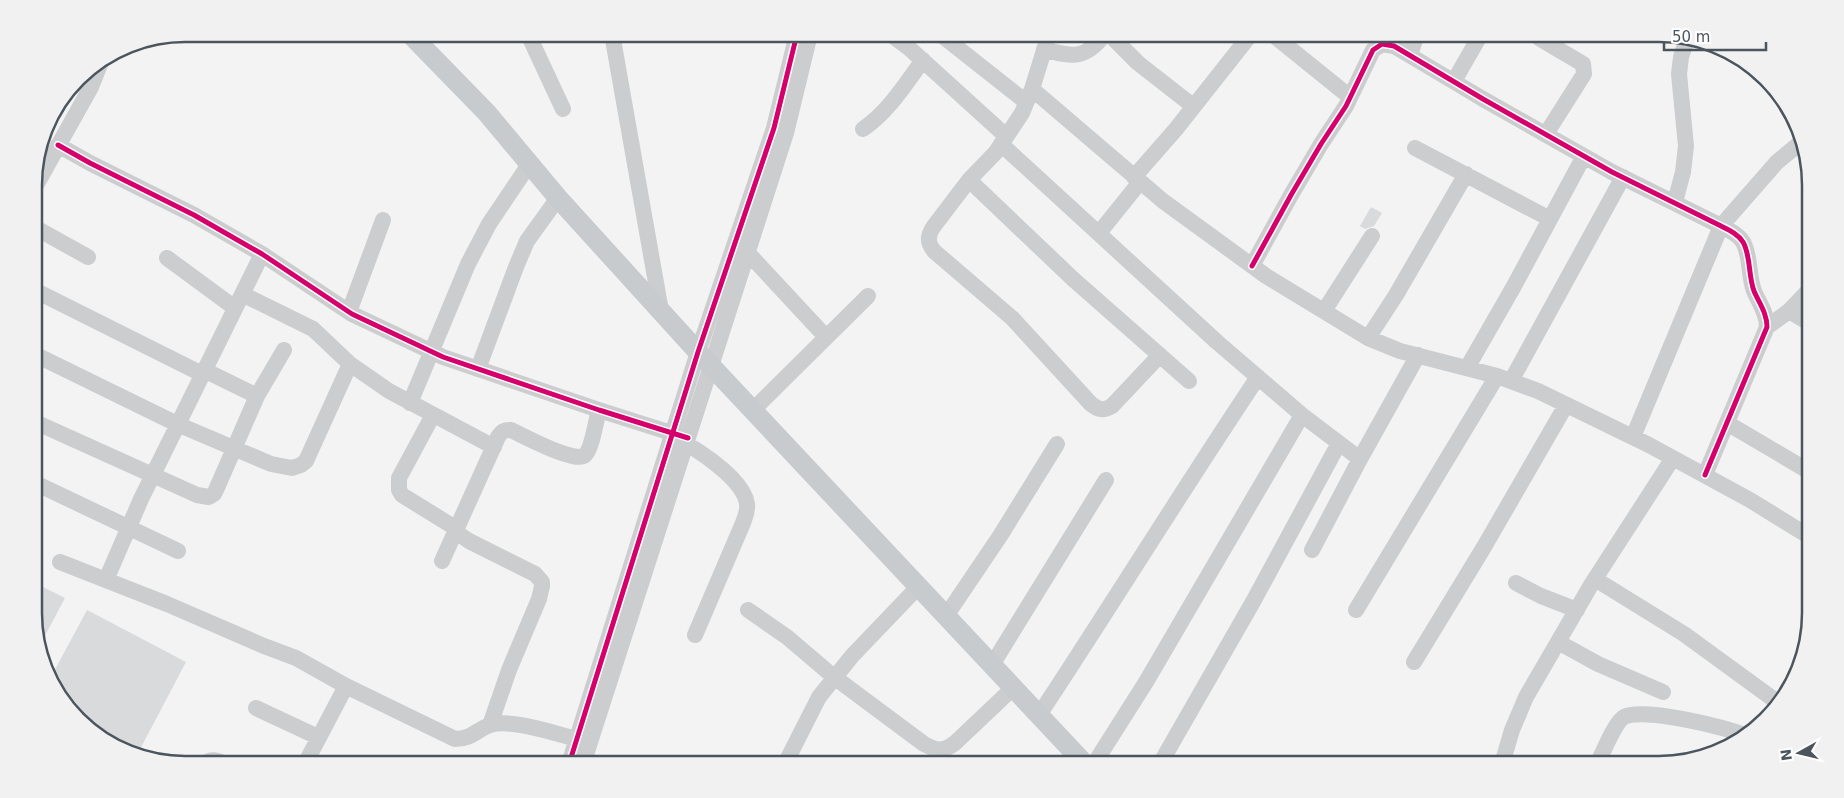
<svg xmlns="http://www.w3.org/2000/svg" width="1844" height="798" font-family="'DejaVu Sans',sans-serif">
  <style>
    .building { fill: #d9dadc }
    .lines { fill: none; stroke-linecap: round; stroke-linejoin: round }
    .minor { stroke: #cbcdce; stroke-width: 16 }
    .major { stroke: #c8cbce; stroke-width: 20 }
    .cycleway-casing { stroke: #fff; stroke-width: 8 }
    .cycleway { stroke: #d6006c; stroke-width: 5 }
    .rim { fill: none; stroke: #4b555e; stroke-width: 2.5 }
  </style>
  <rect width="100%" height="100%" fill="#f3f3f3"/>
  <path class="building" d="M1371,207L1382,213L1374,226L1365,229L1360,226Z
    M35,583L65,598L40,645L35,633Z
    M87,610L186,662L137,755L127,753L65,705L52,675Z"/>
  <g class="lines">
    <path class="minor" d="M528,34L563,109
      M612,34L661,311
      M890,34L909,48L1006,136
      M940,34L1026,102
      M1049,34L1032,89L1022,113L996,152L969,180L934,226C927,236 927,243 935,252L1012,318L1091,404C1099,410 1103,411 1112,406L1160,355
      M1109,34L1138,63L1193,106
      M1272,34L1350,97
      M1539,38L1583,64L1584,74L1546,134
      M1044,49C1073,58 1086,59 1105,34
      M1410,55L1417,34
      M1454,81L1481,34
      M1032,89L1163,201L1266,276L1368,338L1400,351L1497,376L1538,391L1649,445L1750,500L1810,537
      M863,129C888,112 905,85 923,60
      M1001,144L1217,342L1302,415L1360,459
      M58,145L90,163L194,215L262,254L352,314L443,357L599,410L684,437
      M1415,148L1550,219
      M1134,177L1176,129L1251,34
      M969,180L1073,279L1189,381
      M34,189L91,87L101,62
      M1675,202L1683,172L1686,146L1679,74L1681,57L1687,39
      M34,227L88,257
      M1099,233L1140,182
      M747,252L826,337
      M167,258L235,308
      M1252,266L1291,195L1321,144L1346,106L1373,50L1382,44L1394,46L1483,99L1612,172L1721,226C1729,230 1738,234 1743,242C1751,256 1748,275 1754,291C1759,303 1767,313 1767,327L1705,475
      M34,290L202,374
      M242,294L313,329L350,364L389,391L494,447
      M1324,311L1372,236
      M1789,311L1809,323
      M349,312L383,220
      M1767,327L1789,311L1809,290
      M1368,338L1396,295L1466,174
      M34,354L177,424L271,464L292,468L301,465L306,461L350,364
      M1467,368L1514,286L1584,156
      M478,369L516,267L527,241L558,198
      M204,370L257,396
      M1511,381L1623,177
      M410,403L468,264L489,224L530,163
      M753,410L868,296
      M433,415L399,478V490L402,495L457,529
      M35,422L197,495L209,497L214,494L216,490L257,396L284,350
      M1727,423L1810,472
      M1633,437L1721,226L1777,162L1800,143
      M687,444C705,455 744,481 747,504C748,511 745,517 743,523L695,635
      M35,483L178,551
      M456,532L469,541L535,574L542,582V586L539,599L509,670L490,725
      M1312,550L1360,459L1418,355
      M442,561L498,437C502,431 504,430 511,430C523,436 576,464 585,455C592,449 596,420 599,410
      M60,562L167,604L264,646L296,658L346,686L455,739C472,739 476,730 490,725C510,718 556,734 577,739
      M1595,579L1684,634L1780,704
      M106,580L141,499L262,254
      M1516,583L1541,596L1577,610
      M748,610L787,637L834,677L924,744C937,751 943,752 955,743L1013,688
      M1356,610L1497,376
      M946,616L1000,536L1057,444
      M1558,642L1598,664L1663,692
      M1414,662L1484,547L1566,405
      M992,665L1106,480
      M256,708L318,737
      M1039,715C1113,603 1183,489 1258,377
      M204,764C211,758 217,760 225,764
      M305,764L346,686
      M569,764L698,352L774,128L797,34
      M583,764L786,133L810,34
      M785,764L819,697L852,656L918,587
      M1094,764L1146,682L1302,415
      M1160,764L1254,600L1339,443
      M1502,764L1512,730L1526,697L1591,585L1673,458
      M1597,764C1603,753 1615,722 1624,717C1642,707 1727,727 1746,736"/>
    <path class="major" d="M410,34L487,113L558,198L698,352L1085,764"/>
    <defs>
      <path id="cycleway" d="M58,145L90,163L194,215L262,254L352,314L443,357L599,410L688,438
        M1252,266L1291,195L1321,144L1346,106L1373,50L1382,44L1394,46L1483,99L1612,172L1721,226C1729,230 1738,234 1743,242C1751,256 1748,275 1754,291C1759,303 1767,313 1767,327L1705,475
        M569,764L698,352L774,128L797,34"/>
    </defs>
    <use href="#cycleway" class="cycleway-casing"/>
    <use href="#cycleway" class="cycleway"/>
  </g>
  <path d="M0 0H1844V798H0ZM185 42H1659A143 143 0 0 1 1802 185V613A143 143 0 0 1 1659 756H185A143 143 0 0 1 42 613V185A143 143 0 0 1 185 42Z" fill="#f1f1f2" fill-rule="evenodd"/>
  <path class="rim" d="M185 42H1659A143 143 0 0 1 1802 185V613A143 143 0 0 1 1659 756H185A143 143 0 0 1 42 613V185A143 143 0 0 1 185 42Z"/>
  <g transform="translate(1799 753) rotate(262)" stroke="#ffffff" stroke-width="4" paint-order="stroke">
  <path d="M0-4L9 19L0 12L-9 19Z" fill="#4b555e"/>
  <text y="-8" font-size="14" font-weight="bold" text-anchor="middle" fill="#4b555e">N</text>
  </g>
  <path d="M1664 42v8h102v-8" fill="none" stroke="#4b555e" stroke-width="2.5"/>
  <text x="1672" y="42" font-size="15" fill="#4b555e" stroke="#ffffff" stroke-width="4" paint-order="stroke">50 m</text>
</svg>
